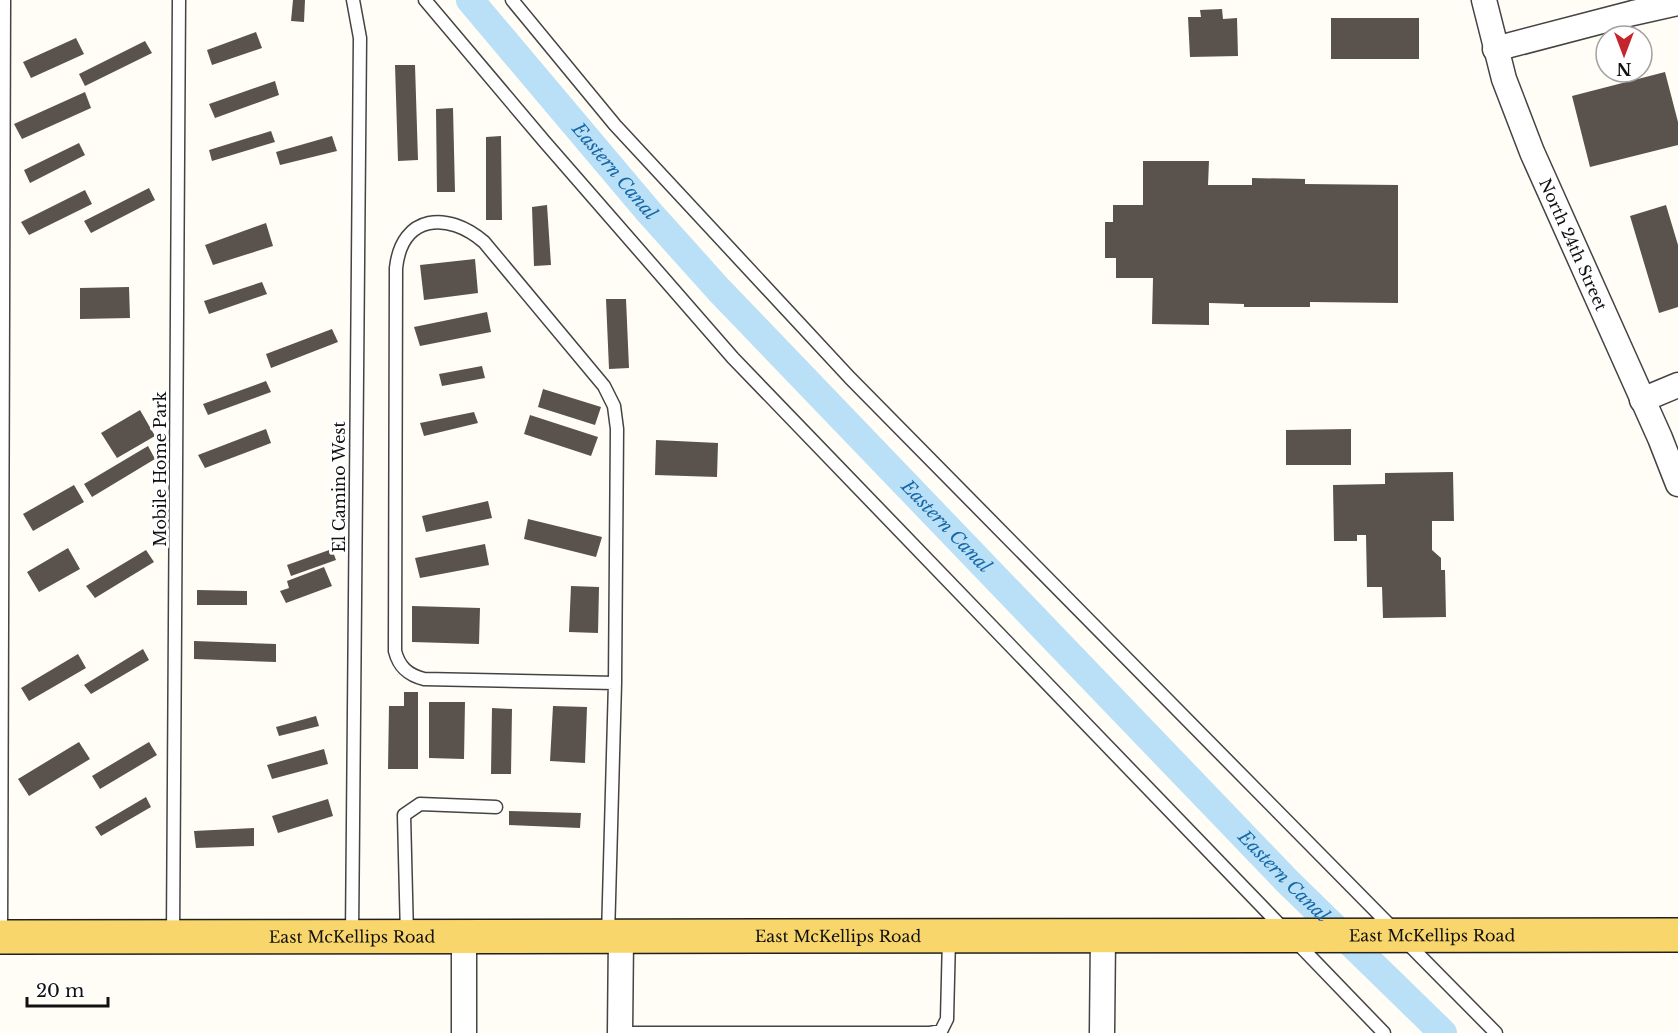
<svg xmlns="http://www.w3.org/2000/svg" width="1678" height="1033" font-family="'Libre Baskerville',serif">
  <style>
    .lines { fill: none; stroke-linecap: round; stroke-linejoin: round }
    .canal { stroke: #b9e0f7; stroke-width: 28 }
    .building { fill: #5a524d }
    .lane-casing { stroke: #444; stroke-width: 15 }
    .street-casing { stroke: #444; stroke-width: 27 }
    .primary-casing { stroke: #222; stroke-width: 36 }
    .lane { stroke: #fff; stroke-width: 12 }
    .street { stroke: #fff; stroke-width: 24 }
    .primary { stroke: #f9d66b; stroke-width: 33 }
    .labels { text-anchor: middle; stroke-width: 6; stroke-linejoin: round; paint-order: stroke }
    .street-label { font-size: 16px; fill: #111; stroke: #fff }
    .water-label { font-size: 18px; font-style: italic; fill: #1768a6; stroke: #fff }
  </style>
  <rect width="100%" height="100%" fill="#fffdf5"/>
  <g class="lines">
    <path class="canal" id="s1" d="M470,0L648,211L719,290L1287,881L1443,1033"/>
  </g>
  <path class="building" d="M293,0H305L304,22L291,21Z
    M1222,9L1223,19L1237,18L1238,56L1190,57L1188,17H1201L1200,10Z
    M1331,18H1419V59H1331Z
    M256,32L262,48L212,65L207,50Z
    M76,38L84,54L31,78L23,62Z
    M145,41L152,53L85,86L79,74Z
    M395,65H415L418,160L398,161Z
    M1665,72L1678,122V145L1590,167L1572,96Z
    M275,81L279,95L215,118L209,104Z
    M85,92L91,108L22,139L14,124Z
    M453,108L455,192H437L436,109Z
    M271,131L275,142L212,161L209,150Z
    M332,136L337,151L280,165L276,152Z
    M501,136L502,220H486V137Z
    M79,143L85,155L30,183L24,170Z
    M1143,161H1209L1208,185H1252V178L1305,179V184L1398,185V303L1310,302V307H1244V304L1209,303V325L1152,324L1153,278H1116V258H1105V222H1113V205H1143Z
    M149,188L155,200L91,233L84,221Z
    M85,190L92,204L29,235L21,222Z
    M547,205L551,265L534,266L532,207Z
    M1666,205L1678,245V307L1659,313L1630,216Z
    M266,223L273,246L213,265L205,245Z
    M475,259L478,293L424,300L420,265Z
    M262,282L267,294L209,314L204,301Z
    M129,287L130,318L80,319V288Z
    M606,299H626L629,368L609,369Z
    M487,312L491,332L420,346L414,327Z
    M332,329L338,342L271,368L266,354Z
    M482,366L485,378L442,386L439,374Z
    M266,381L271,392L208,415L203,404Z
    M543,389L601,407L595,425L538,407Z
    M140,410L155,436L117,458L101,433Z
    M474,412L478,423L424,436L420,423Z
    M530,415L598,437L591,456L524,434Z
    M266,429L271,443L205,468L198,455Z
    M1351,429V465H1286V430Z
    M656,440L718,443L717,477L655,475Z
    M148,446L155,459L92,497L84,484Z
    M1453,472L1454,521H1432V550L1441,558V570H1445L1446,617L1383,618L1382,587H1367L1366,535H1357V541H1334L1333,485L1385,484V473Z
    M74,485L84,502L33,531L23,514Z
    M488,501L492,518L426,532L422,516Z
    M528,519L602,537L596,557L524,539Z
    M485,544L489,565L420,578L415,558Z
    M68,548L80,569L39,592L27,572Z
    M332,549L336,560L291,576L287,565Z
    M146,550L154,562L95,598L86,586Z
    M324,567L332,586L286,603L280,591L289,588L287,581Z
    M571,586L599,587L598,633L569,632Z
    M197,590L247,591V605H197Z
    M412,606L480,608L479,644L412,642Z
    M194,641L276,644V662L194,659Z
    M143,649L149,660L91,694L84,685Z
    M78,654L86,668L29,701L21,688Z
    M404,692H418V769H388L389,706H404Z
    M429,702H465L464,759L429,758Z
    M553,706L587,707L585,763L550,761Z
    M492,708L512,709L511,774H491Z
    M316,716L319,726L279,736L276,727Z
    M79,742L90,759L29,796L18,779Z
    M149,742L157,755L100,789L92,776Z
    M324,749L328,764L272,779L267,765Z
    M146,797L151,807L101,836L95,827Z
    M328,799L333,816L278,833L272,816Z
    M509,811L581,813L580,828L509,825Z
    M254,828V846L196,848L194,831Z"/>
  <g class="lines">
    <defs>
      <path id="lane" d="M425,0L544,141L733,358L1384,1033
        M512,0L615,125L850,378L1496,1033
        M1,935L4,0
        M173,936L179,0
        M352,936L360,38L353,0
        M407,936L404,815L420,804L496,807
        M608,936L615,683L617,429L614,406L604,386L484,242C448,211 402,214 396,268L395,651C399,667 408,675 424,679L615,683
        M623,1033H930L941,1031L947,1019L949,938"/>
      <g id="street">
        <path id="s2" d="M1484,0L1504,79L1532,152L1660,438L1678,484"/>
        <path d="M1495,49L1633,13L1678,3"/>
        <path d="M1642,400L1678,385"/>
        <path d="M464,937V1033"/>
        <path d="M620,1033L621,937"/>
        <path d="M1102,1033L1103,937"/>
      </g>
      <g id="primary">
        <path id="s3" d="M0,937L1678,935"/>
      </g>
    </defs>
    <use href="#lane" class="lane-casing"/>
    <use href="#street" class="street-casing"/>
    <use href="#primary" class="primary-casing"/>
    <use href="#lane" class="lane"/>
    <use href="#street" class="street"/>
    <use href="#primary" class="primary"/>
  </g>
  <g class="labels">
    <g class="street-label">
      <text dy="6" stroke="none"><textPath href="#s2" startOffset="261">North 24th Street</textPath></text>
      <text transform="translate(160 469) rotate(-90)" y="6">Mobile Home Park</text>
      <text transform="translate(339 487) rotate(-90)" y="6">El Camino West</text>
      <text dy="6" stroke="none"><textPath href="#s3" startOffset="1432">East McKellips Road</textPath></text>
      <text dy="6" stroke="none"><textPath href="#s3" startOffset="352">East McKellips Road</textPath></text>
      <text dy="6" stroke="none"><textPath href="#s3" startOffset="838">East McKellips Road</textPath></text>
    </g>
    <g class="water-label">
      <text dy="6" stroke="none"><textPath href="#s1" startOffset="224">Eastern Canal</textPath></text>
      <text dy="6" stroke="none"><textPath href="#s1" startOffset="710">Eastern Canal</textPath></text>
      <text dy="6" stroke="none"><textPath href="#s1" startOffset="1196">Eastern Canal</textPath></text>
    </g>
  </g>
  <g transform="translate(1624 54) rotate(180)"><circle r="28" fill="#ffffff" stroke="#a0a0a0" stroke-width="1.5"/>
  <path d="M0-4.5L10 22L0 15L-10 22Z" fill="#c4262e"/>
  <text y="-9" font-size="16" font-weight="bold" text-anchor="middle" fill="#111111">N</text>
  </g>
  <path d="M27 997v9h81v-9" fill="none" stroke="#111111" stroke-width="3"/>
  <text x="36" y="997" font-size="18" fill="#111111" stroke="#ffffff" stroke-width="4.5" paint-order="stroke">20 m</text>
</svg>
